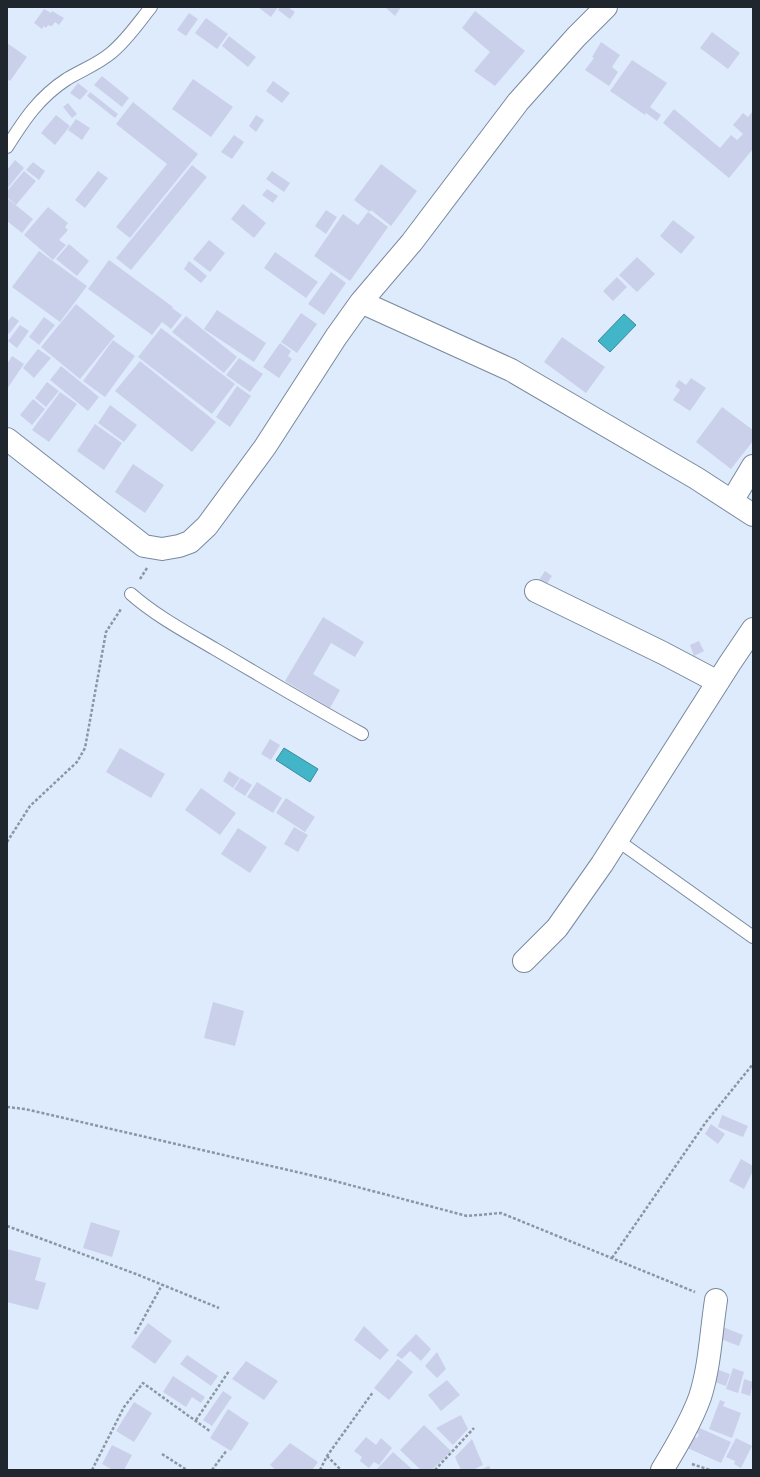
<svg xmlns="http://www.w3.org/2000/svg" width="760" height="1477" font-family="'Work Sans',sans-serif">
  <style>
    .water { fill: #43b5c8; stroke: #388a9a }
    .building { fill: #cbd0ea }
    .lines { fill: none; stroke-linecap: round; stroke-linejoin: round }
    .lane-casing { stroke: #79899d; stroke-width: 14 }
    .street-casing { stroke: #79899d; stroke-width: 24 }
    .path { stroke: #8b96a3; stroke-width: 2.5; stroke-dasharray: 3 2; stroke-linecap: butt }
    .lane { stroke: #fff; stroke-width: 12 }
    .street { stroke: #fff; stroke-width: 22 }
  </style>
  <rect width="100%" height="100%" fill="#ddebfd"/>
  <path class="water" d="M624,314L636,325L610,352L598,341Z
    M284,748L318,769L310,782L276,760Z"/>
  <path class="building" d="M258,7H278L271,17Z
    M280,7H288L295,12L290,19L278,10Z
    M385,7H401L395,16Z
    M44,9L51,13L52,11L64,18L59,25L55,22L52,26H50L48,25L46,28L44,26L42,29L34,23Z
    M475,11L525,51L495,86L474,71L490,52L462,28Z
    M189,13L198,19L186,36L177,30Z
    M206,18L228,34L217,49L195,33Z
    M712,32L740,53L728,69L700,48Z
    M229,36L256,57L248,67L222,46Z
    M601,42L620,55L612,67L618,72L609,86L585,70L594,58L592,57Z
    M7,43L27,57L10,81L7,79Z
    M632,60L667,83L650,107L661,115L657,121L646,113L645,115L610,91Z
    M102,76L129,98L122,107L94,85Z
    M193,79L233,107L211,137L172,109Z
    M273,81L290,93L282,103L266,91Z
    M78,83L88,91L80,100L70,93Z
    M90,92L118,114L115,118L87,96Z
    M133,102L198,154L130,238L116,227L167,164L116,124Z
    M68,103L77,114L72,118L63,107Z
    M674,109L720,148L731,135L737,140L743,134L733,125L743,113L748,117L753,111V149L729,178L663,123Z
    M56,115L70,126L55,145L41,133Z
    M256,115L264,120L256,132L249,126Z
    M76,119L90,128L82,140L68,130Z
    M234,135L244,142L232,159L221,152Z
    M15,160L24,168L7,189V170Z
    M33,162L45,171L39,180L26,170Z
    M381,164L417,191L391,226L371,210L370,212L354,200Z
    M192,165L207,177L131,270L116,258Z
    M24,171L36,181L16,205L7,197V191Z
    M98,171L108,178L85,208L75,200Z
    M272,171L290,183L284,192L266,179Z
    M267,189L278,196L273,203L262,195Z
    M7,198L33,219L22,233L7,221Z
    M243,204L266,223L254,238L231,219Z
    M48,207L68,223L65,227L68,230L59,240L66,245L53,260L24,235Z
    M326,210L337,217L326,234L315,226Z
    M368,212L388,227L350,281L314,256L343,214L358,225Z
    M673,220L695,237L681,254L660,236Z
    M209,240L225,253L210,272L193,259Z
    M69,244L89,261L77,276L56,259Z
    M39,251L87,286L60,322L12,287Z
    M275,252L318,282L306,298L264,268Z
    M637,257L655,274L637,292L619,275Z
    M109,260L173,307L172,308L182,315L171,329L162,322L152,335L88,289Z
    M189,261L207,276L201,283L184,269Z
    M331,272L346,283L324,315L308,304Z
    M617,277L627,287L613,301L603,291Z
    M76,304L115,336L80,379L41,347Z
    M217,310L266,343L254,362L204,329Z
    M301,313L317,324L297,353L281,342Z
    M12,316L19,321L9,334L7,332V322Z
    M186,316L237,357L224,373L172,332Z
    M44,317L55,325L39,345L29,337Z
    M20,325L29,331L17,348L8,341Z
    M161,328L235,384L212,414L138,357Z
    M562,337L605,367L586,393L544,362Z
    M113,340L135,356L105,397L83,381Z
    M280,343L291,351L288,356L292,359L279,378L263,367Z
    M38,349L51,358L34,378L23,368Z
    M12,356L24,364L7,389V364Z
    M239,358L263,374L250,392L226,375Z
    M140,361L216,422L192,452L115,391Z
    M61,366L99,397L88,411L50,380Z
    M691,378L706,388L690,411L673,400L680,390L675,386L679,380L686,385Z
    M47,382L59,391L46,407L35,398Z
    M237,386L251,396L230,427L216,417Z
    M60,392L77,404L49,442L32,430Z
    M33,399L45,409L32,425L20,415Z
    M110,405L137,425L124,442L98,423Z
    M722,407L753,430V441L731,469L696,442Z
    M95,424L122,443L104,470L77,451Z
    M133,464L164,485L145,513L115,492Z
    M545,571L552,576L546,585L539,580Z
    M323,617L364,642L355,657L331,643L313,674L340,690L330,708L285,681Z
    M699,641L704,651L694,656L690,645Z
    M270,739L280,745L271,760L261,754Z
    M120,748L165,774L151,798L106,772Z
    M229,771L240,778L233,788L223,781Z
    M241,778L252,785L245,796L234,789Z
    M257,782L282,798L273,813L247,797Z
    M201,788L236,813L220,835L185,810Z
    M286,798L315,817L305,832L276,813Z
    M294,827L308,835L298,852L284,844Z
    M238,828L267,847L250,873L221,854Z
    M213,1002L244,1011L235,1046L204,1038Z
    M722,1115L748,1126L743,1137L718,1127Z
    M711,1124L725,1134L718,1144L705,1134Z
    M741,1159L753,1166V1171L744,1189L729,1181Z
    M91,1222L120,1231L112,1257L83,1248Z
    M7,1249L41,1258L35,1280L46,1283L38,1310L7,1302Z
    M148,1323L172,1341L155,1364L131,1347Z
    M364,1326L389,1350L380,1360L354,1340Z
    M723,1327L743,1335L739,1346L718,1338Z
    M416,1334L431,1349L421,1361L410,1351L402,1359L396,1355Z
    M437,1352L446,1369L437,1378L425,1366Z
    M187,1355L218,1376L211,1386L180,1364Z
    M398,1359L413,1372L389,1400L374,1388Z
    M246,1361L278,1381L264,1400L232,1379Z
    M713,1368L730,1374L726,1386L709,1380Z
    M733,1368L744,1372L738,1393L726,1389Z
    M173,1376L205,1397L201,1403L192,1397L186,1407L163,1392Z
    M744,1379L753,1382L750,1396L741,1393Z
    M447,1380L460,1395L441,1411L428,1395Z
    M223,1391L232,1397L212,1426L203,1420Z
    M720,1400L725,1402L723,1406L741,1413L732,1438L709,1429Z
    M134,1402L152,1413L134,1442L116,1431Z
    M228,1409L249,1423L231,1451L210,1438Z
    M461,1415L468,1429L453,1445L436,1428Z
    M424,1425L451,1451L432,1470H421L400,1450Z
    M695,1426L731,1442L721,1463L685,1447L688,1440L692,1441L694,1437L697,1438L699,1434L693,1431Z
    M366,1437L376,1445L381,1438L392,1448L379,1465L374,1462L369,1468L360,1461L362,1457L354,1451Z
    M736,1438L752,1446L741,1468L734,1464L735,1461L726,1457Z
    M472,1439L483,1465L473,1470H461L455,1457Z
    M290,1443L318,1462L312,1470H276L270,1465Z
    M112,1445L132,1455L124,1470H113L102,1464Z
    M393,1452L413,1470H376Z
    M489,1466L491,1470H480Z"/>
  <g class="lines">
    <defs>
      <path id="lane" d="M7,147C24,120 39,97 67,79C82,70 98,64 111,53C127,40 139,22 151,7
        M131,594C156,616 186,632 215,649C264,678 313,707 362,734
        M617,840L753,937"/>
      <path id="street" d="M361,302L511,370L696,478L753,515
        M7,439L144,546L162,549L179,546L190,542L207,526L265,447L336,337L361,302L412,242L518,102L576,37L606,7
        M732,501L753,466
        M536,591L663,653L718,682
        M524,961L557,928L602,864L730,663L753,629
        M662,1470C676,1447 691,1422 700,1397C710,1366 711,1332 716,1300"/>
    </defs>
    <use href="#lane" class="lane-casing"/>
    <use href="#street" class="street-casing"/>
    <path class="path" d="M140,579L147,568
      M7,842L30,806L77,762L85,748L106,632L121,609
      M7,1107L25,1109L327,1179L467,1216L501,1213L695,1292
      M7,1226L136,1274L219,1308
      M612,1258L706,1122L753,1064
      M135,1334L162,1285
      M196,1420L229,1371
      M162,1454L187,1470
      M327,1456L341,1470
      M692,1464L710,1470
      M92,1470L124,1407L143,1383L211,1432
      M212,1470L227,1450
      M320,1470L327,1456L373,1392
      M435,1470L474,1428"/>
    <use href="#lane" class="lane"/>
    <use href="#street" class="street"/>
  </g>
  <rect width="760" height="1477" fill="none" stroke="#20262e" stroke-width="16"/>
</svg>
